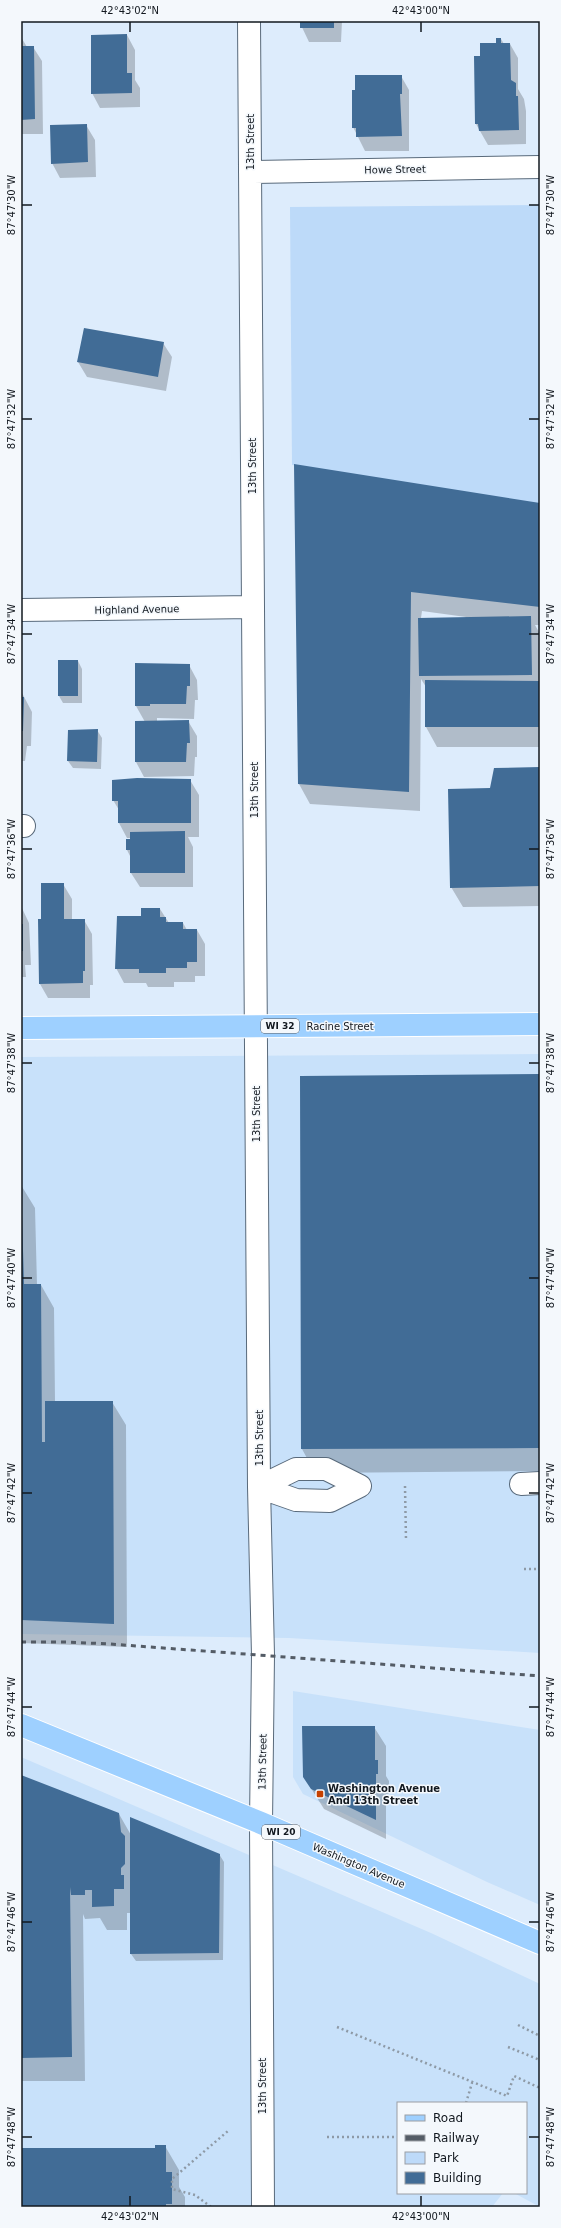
<svg xmlns="http://www.w3.org/2000/svg" width="561" height="2228" font-family="'DejaVu Sans',sans-serif">
  <style>
    .built { fill: #c8e1fa }
    .green { fill: #bddaf9 }
    .shadow { fill: #0003; fill-rule: evenodd }
    .building { fill: #416c96 }
    .lines { fill: none; stroke-linecap: round; stroke-linejoin: round }
    .minor-casing { stroke: #596a7b; stroke-width: 24 }
    .major-casing { stroke: #fff; stroke-width: 24 }
    .path { stroke: #8e9aa6; stroke-width: 2.5; stroke-dasharray: 2 3; stroke-linecap: butt }
    .minor { stroke: #fff; stroke-width: 22 }
    .major { stroke: #9ed0ff; stroke-width: 22 }
    .rail { stroke: #545c66; stroke-width: 3; stroke-dasharray: 5 5; stroke-linecap: butt }
    .ticks { fill: none; stroke: #12181f; stroke-width: 1.5 }
    .poi-dot { fill: #c64100; stroke: #f4f8fc; stroke-width: 1.5 }
    .labels { text-anchor: middle; stroke-width: 3; stroke-linejoin: round; paint-order: stroke }
    .shield { fill: #f4f8fc; stroke: #565b61; stroke-width: 1 }
    .shield-label { font-size: 9px; font-weight: bold; fill: #12181f }
    .street-label { font-size: 10px; fill: #12181f; stroke: #f4f8fc }
    .poi-label { font-size: 10px; font-weight: bold; fill: #12181f; stroke: #f4f8fc; text-anchor: start }
    .neatline { fill: none; stroke: #12181f; stroke-width: 1.5 }
    .ticks-label { font-size: 10px; text-anchor: middle; fill: #12181f }
  </style>
  <rect width="100%" height="100%" fill="#ddecfc"/>
  <path class="built" d="M540,1054V1653L289,1638L21,1634V1057Z
    M293,1691L540,1730V1905L487,1882L303,1794L293,1777Z
    M21,1757L431,1933L540,1984V2207L514,2193H526V2103H398V2193H503L492,2207H21Z"/>
  <path class="green" d="M540,205V504L292,465L290,207Z"/>
  <path class="shadow" d="M299,21H342L341,42H309Z
    M127,35L135,50V80L140,88V107L100,108L92,93Z
    M21,37L27,47H33L42,61L43,134H21Z
    M501,39L504,44H510L518,58V89L524,99L526,111V144L488,145L476,124L475,57H481Z
    M401,76L409,90V151H365L353,127Z
    M86,125L95,140L96,177L60,178L52,163Z
    M84,329L163,343L172,357L166,391L87,377L78,362Z
    M295,465L540,504V625H535L540,634V747H437L426,727V687L421,679L420,811L310,804L299,784ZM422,611L466,617L465,618H421Z
    M78,661L82,669V703H63L59,696Z
    M189,665L197,680L198,700H195L194,719L157,718V722L188,721L197,736V757H195L194,776L144,777L136,762V722H145L136,706Z
    M21,691L32,712L31,746H27L25,761H21Z
    M97,730L102,738L101,769L73,768L68,761Z
    M540,768V906L463,907L451,887L491,789Z
    M190,780L199,795V837H188L193,847V887H140L131,873V858L127,850V840H131V838H127L119,823V810L113,800Z
    M63,884L72,899V920H84L92,934L93,985H90V998H48L40,984L42,920Z
    M21,906L29,923L31,965H25L26,977H21Z
    M160,909L169,923H183L187,930H197L205,944V976H195V982H174V987H148L146,983H124L116,968L142,917Z
    M540,1075V1471L315,1473L302,1449L301,1077Z
    M21,1185L35,1208L37,1285H41L54,1308L55,1402H112L126,1425L127,1647L21,1643Z
    M374,1727L386,1746V1776L389,1781V1794H386V1839L324,1809L304,1777Z
    M21,1776L119,1814L131,1835L219,1854L224,1862L223,1960L136,1961L131,1954V1913H127V1930H107L100,1918L85,1919L83,1914L85,2081H21Z
    M165,2146L179,2170V2187L185,2197V2207H21V2149H156Z"/>
  <path class="building" d="M300,21H334V28H300Z
    M127,34V73H132V93L91,94V35Z
    M496,38H501V43H510L511,80L516,83V96H518L519,130L479,131L478,124H475L474,56H480V43H496Z
    M21,42L22,46H34L35,119L21,120Z
    M355,75H402V94H400L402,136L356,137V128H352V90H355Z
    M87,124L88,162L51,164L50,125Z
    M84,328L164,342L158,377L77,362Z
    M294,464L540,503V607L411,592L409,792L298,784Z
    M531,616L532,675L419,676L418,618Z
    M58,660H78V696H58Z
    M135,663L190,664V686H187L186,704H150V706H135Z
    M425,680L540,681V727H425Z
    M21,697H24L23,731H21Z
    M189,720L190,743H187L186,762H135V721Z
    M98,729L97,762L67,761L68,730Z
    M540,767V886L450,888L448,789L490,788L494,768Z
    M137,778L191,779V823H118V801H112V780Z
    M185,831V873H130V850H126V839H130V832Z
    M41,883H64V919H85V971H83V983L39,984L38,919H41Z
    M141,908H160V917H166V922H183V929H197V962H187V968H166V973H139V969H115L117,916H141Z
    M21,924H23V951H21Z
    M540,1074V1448L301,1449L300,1076Z
    M21,1181L24,1284H41L42,1442H45V1401H113L114,1624L21,1620Z
    M302,1726H375V1760H378V1774H376V1820L311,1789L303,1777Z
    M21,1775L119,1813L121,1832L125,1836V1864L121,1868V1875H124V1889H114V1906L92,1907V1890H85V1895H71L70,1887L72,2057L21,2058Z
    M130,1817L220,1854L219,1953L130,1954Z
    M155,2145H166V2172H172V2204H166V2207H21V2148H155Z"/>
  <g class="lines">
    <defs>
      <path id="minor" d="M249,21L259,1487L263,1655L261,1823L263,2207
        M250,172L540,167
        M21,610L253,607
        M21,826H24
        M296,1469H326L360,1486L330,1501L296,1500L259,1487Z
        M521,1484L540,1483"/>
      <path id="major" d="M21,1028L540,1024
        M21,1725L261,1823L540,1943"/>
    </defs>
    <use href="#minor" class="minor-casing"/>
    <use href="#major" class="major-casing"/>
    <path class="path" d="M405,1486L406,1540
      M524,1569H540
      M518,2025L540,2036
      M337,2027L507,2096L514,2076L540,2088
      M508,2047L540,2060
      M466,2103L472,2083
      M327,2137H398
      M211,2207L195,2195L172,2189V2179L228,2131"/>
    <use href="#minor" class="minor"/>
    <use href="#major" class="major"/>
    <path class="rail" d="M21,1642H66L110,1644L540,1676"/>
  </g>
  <path class="ticks" d="M130,22V32M421,22V32M22,205H32M529,205H539M22,419H32M529,419H539M22,634H32M529,634H539M22,849H32M529,849H539M22,1063H32M529,1063H539M22,1278H32M529,1278H539M22,1493H32M529,1493H539M22,1707H32M529,1707H539M22,1922H32M529,1922H539M22,2137H32M529,2137H539M130,2196V2206M421,2196V2206"/>
  <rect class="poi-dot" x="316" y="1790" width="8" height="8" rx="2"/>
  <g class="labels">
    <g class="shield">
      <rect x="261" y="1019" width="38" height="14" rx="3"/>
      <rect x="262" y="1825" width="38" height="14" rx="3"/>
    </g>
    <g class="shield-label">
      <text x="280" y="1029">WI 32</text>
      <text x="281" y="1835">WI 20</text>
    </g>
    <g class="street-label">
      <text transform="translate(250 142) rotate(-90)" y="4">13th Street</text>
      <text transform="translate(395 169) rotate(-1)" y="4">Howe Street</text>
      <text transform="translate(252 466) rotate(-90)" y="4">13th Street</text>
      <text transform="translate(137 609) rotate(-1)" y="4">Highland Avenue</text>
      <text transform="translate(254 790) rotate(-90)" y="4">13th Street</text>
      <text x="340" y="1030">Racine Street</text>
      <text transform="translate(256 1114) rotate(-90)" y="4">13th Street</text>
      <text transform="translate(259 1438) rotate(-90)" y="4">13th Street</text>
      <text transform="translate(262 1762) rotate(-89)" y="4">13th Street</text>
      <text transform="translate(359 1865) rotate(23)" y="4">Washington Avenue</text>
      <text transform="translate(262 2086) rotate(-90)" y="4">13th Street</text>
    </g>
    <g class="poi-label">
      <text x="328" y="1792">Washington Avenue<tspan x="328" dy="12">And 13th Street</tspan></text>
    </g>
  </g>
  <rect width="561" height="2228" fill="none" stroke="#f4f8fc" stroke-width="44"/>
  <rect x="397" y="2102" width="130" height="92" fill="#f4f8fc" stroke="#9a9ea4"/>
  <rect x="405" y="2115" width="20" height="6" fill="#9ed0ff" stroke="#9a9ea4"/>
  <text x="433" y="2122" font-size="12" fill="#12181f">Road</text>
  <rect x="405" y="2135" width="20" height="6" fill="#545c66" stroke="#9a9ea4"/>
  <text x="433" y="2142" font-size="12" fill="#12181f">Railway</text>
  <rect x="405" y="2152" width="20" height="12" fill="#bddaf9" stroke="#9a9ea4"/>
  <text x="433" y="2162" font-size="12" fill="#12181f">Park</text>
  <rect x="405" y="2172" width="20" height="12" fill="#416c96" stroke="#9a9ea4"/>
  <text x="433" y="2182" font-size="12" fill="#12181f">Building</text>
  <rect x="22" y="22" width="517" height="2184" class="neatline"/>
  <g class="ticks-label">
    <text x="130" y="14">42°43'02"N</text>
    <text x="421" y="14">42°43'00"N</text>
    <text transform="translate(550 205) rotate(-90)" y="4">87°47'30"W</text>
    <text transform="translate(11 205) rotate(-90)" y="4">87°47'30"W</text>
    <text transform="translate(550 419) rotate(-90)" y="4">87°47'32"W</text>
    <text transform="translate(11 419) rotate(-90)" y="4">87°47'32"W</text>
    <text transform="translate(11 634) rotate(-90)" y="4">87°47'34"W</text>
    <text transform="translate(550 634) rotate(-90)" y="4">87°47'34"W</text>
    <text transform="translate(11 849) rotate(-90)" y="4">87°47'36"W</text>
    <text transform="translate(550 849) rotate(-90)" y="4">87°47'36"W</text>
    <text transform="translate(11 1063) rotate(-90)" y="4">87°47'38"W</text>
    <text transform="translate(550 1063) rotate(-90)" y="4">87°47'38"W</text>
    <text transform="translate(11 1278) rotate(-90)" y="4">87°47'40"W</text>
    <text transform="translate(550 1278) rotate(-90)" y="4">87°47'40"W</text>
    <text transform="translate(11 1493) rotate(-90)" y="4">87°47'42"W</text>
    <text transform="translate(550 1493) rotate(-90)" y="4">87°47'42"W</text>
    <text transform="translate(11 1707) rotate(-90)" y="4">87°47'44"W</text>
    <text transform="translate(550 1707) rotate(-90)" y="4">87°47'44"W</text>
    <text transform="translate(11 1922) rotate(-90)" y="4">87°47'46"W</text>
    <text transform="translate(550 1922) rotate(-90)" y="4">87°47'46"W</text>
    <text transform="translate(550 2137) rotate(-90)" y="4">87°47'48"W</text>
    <text transform="translate(11 2137) rotate(-90)" y="4">87°47'48"W</text>
    <text x="130" y="2220">42°43'02"N</text>
    <text x="421" y="2220">42°43'00"N</text>
  </g>
</svg>
